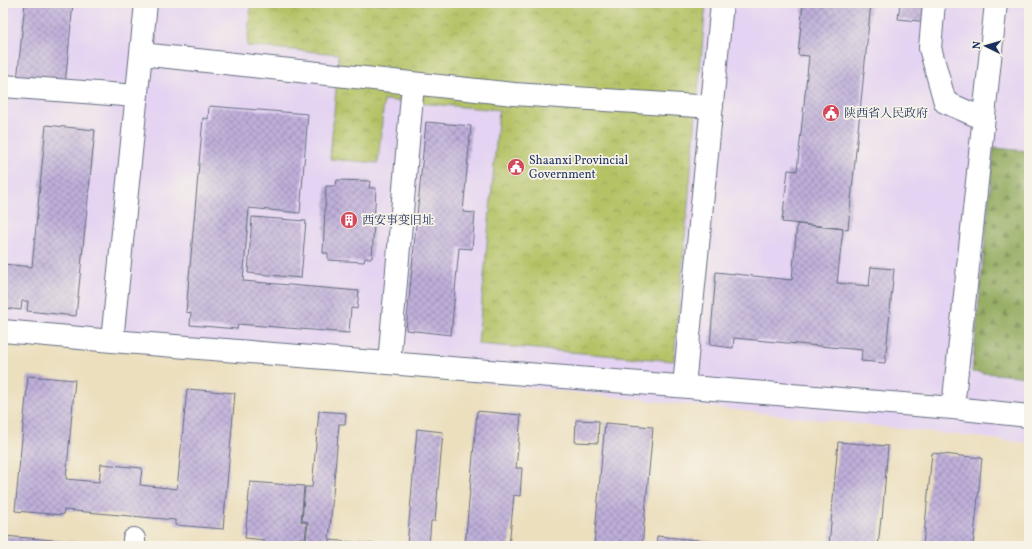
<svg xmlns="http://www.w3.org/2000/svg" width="1032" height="549" font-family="Vollkorn,'Noto Serif SC',serif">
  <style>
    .built { fill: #e4d3f2 }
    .forest { fill: url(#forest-firs); stroke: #566c5c }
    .park { fill: url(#park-crowns); stroke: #687962 }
    .building { fill: url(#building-cross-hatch) }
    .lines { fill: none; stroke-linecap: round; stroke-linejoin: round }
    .minor-casing { stroke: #646d80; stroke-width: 24 }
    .minor { stroke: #fff; stroke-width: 22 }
    .labels { text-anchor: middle; stroke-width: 3.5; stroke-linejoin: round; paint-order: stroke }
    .poi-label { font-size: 12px; fill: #1b2f5e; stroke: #f7f3e8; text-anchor: start }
  </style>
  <defs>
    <pattern id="forest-firs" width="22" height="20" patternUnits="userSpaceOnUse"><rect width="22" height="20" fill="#90a95b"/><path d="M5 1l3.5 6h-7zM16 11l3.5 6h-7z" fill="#758a4e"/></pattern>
    <pattern id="park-crowns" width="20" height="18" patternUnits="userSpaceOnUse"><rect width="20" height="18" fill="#b5c366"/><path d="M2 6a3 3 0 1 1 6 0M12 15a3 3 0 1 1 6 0" fill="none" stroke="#929f57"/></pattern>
    <pattern id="building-cross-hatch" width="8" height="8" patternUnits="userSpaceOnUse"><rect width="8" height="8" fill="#bfafd9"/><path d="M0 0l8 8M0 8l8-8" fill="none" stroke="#9a8fb3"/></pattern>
  </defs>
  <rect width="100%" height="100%" fill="#f7f3e8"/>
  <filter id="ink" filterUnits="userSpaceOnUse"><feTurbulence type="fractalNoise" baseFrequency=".025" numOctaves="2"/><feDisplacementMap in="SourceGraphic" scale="8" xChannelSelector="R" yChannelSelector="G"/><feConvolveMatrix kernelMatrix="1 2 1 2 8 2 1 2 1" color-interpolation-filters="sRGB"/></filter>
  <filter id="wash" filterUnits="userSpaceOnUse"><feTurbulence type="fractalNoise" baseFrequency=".012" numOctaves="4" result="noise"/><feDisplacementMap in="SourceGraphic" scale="16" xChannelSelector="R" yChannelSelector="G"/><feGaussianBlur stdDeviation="0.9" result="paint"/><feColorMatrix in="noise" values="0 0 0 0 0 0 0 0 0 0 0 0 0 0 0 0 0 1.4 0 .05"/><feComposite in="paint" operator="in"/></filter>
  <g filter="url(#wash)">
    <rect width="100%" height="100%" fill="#ecdfbe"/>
    <path class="built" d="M3,3H1029V443L112,341L3,331Z"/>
    <path class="forest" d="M994,148L1029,151V377L972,372Z"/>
    <path class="park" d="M251,3H706L674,361L478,344L499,110L384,100L378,163L330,159L339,54L247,46Z"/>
    <g id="blocks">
      <path class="building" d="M25,3H73L65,86L17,81Z
        M803,3H871L848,229L782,222L788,170L797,171L809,56L798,55Z
        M900,3H931L929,22L898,19Z
        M209,106L308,114L300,213L249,208L243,281L359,291L357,309L351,308L349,333L238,324L237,329L190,325L191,313L186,312L203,118L208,119Z
        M426,122L471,126L463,212L475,213L472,249L459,248L451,335L406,330Z
        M46,125L95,130L76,316L27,311L28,301H22L21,310L3,308V264L32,267Z
        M337,180L370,181L369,188H376L372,258H365L364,262L328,260V253H323L326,186H336Z
        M252,217L306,221L301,278L248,273Z
        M797,224L843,229L837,283L869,286L871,267L894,269L885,363L861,361L862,350L734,338L733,348L710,345L716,272L792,280Z
        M28,376L75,380L66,479L99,482L101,464L142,468L140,485L177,489L187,389L235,393L223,529L175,525V520L64,510L63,515L15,511Z
        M319,411L346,413L345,424H339L329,540L386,545V546H299L300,539L306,540L308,522L302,521L305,487H312Z
        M477,411L521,415L516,468H522L520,496L514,495L509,546H465Z
        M576,420L599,421L598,443L575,442Z
        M605,423L653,427L642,546H611L594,544Z
        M417,429L443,432L435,521H431L429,546H407Z
        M838,442L888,446L882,519L881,518L878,546H829Z
        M932,453L982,458L973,546H923Z
        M250,482L304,486L301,522H307L305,539L299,538V546H263L264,540L245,538Z
        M3,536L91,543L90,546H3Z
        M657,536L746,545V546H656Z"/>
    </g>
  </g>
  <g filter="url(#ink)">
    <use href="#blocks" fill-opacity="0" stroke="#646d80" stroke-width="1"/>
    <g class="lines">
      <defs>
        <path id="minor" d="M934,3L930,48L945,102L984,119
          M141,54L514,94L712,107
          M3,86L137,96
          M3,331L112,341L953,408L1029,416
          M112,341L146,3
          M389,363L413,84
          M684,386L722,3
          M953,408L996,3
          M134,546V539"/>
      </defs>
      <use href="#minor" class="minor-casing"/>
      <use href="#minor" class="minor"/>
    </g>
  </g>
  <defs>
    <symbol id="civic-disc" viewBox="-11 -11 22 22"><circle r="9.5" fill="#d1495b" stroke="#f7f3e8"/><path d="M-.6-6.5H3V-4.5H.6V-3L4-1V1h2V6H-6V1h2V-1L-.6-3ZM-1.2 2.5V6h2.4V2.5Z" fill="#fff"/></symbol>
    <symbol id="building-disc" viewBox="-11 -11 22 22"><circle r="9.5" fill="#d1495b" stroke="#f7f3e8"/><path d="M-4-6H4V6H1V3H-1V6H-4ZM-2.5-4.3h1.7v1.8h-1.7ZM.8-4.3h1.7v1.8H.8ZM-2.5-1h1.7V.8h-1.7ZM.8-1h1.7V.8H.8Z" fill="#fff"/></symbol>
  </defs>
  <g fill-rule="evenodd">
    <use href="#civic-disc" x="821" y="103" width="20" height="20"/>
    <use href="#civic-disc" x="506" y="157" width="20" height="20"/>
    <use href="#building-disc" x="339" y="210" width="20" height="20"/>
  </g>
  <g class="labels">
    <g class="poi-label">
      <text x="844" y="117">陕西省人民政府</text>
      <text x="529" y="164">Shaanxi Provincial<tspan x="529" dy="14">Government</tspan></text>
      <text x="362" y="224">西安事变旧址</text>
    </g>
  </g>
  <rect width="1032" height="549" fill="none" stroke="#f7f3e8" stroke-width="16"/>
  <g transform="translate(986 46) rotate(275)" stroke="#f7f3e8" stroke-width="3" paint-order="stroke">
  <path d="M0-3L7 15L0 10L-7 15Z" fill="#1b2f5e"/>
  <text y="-6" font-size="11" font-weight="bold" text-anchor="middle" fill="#1b2f5e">N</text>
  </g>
</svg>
